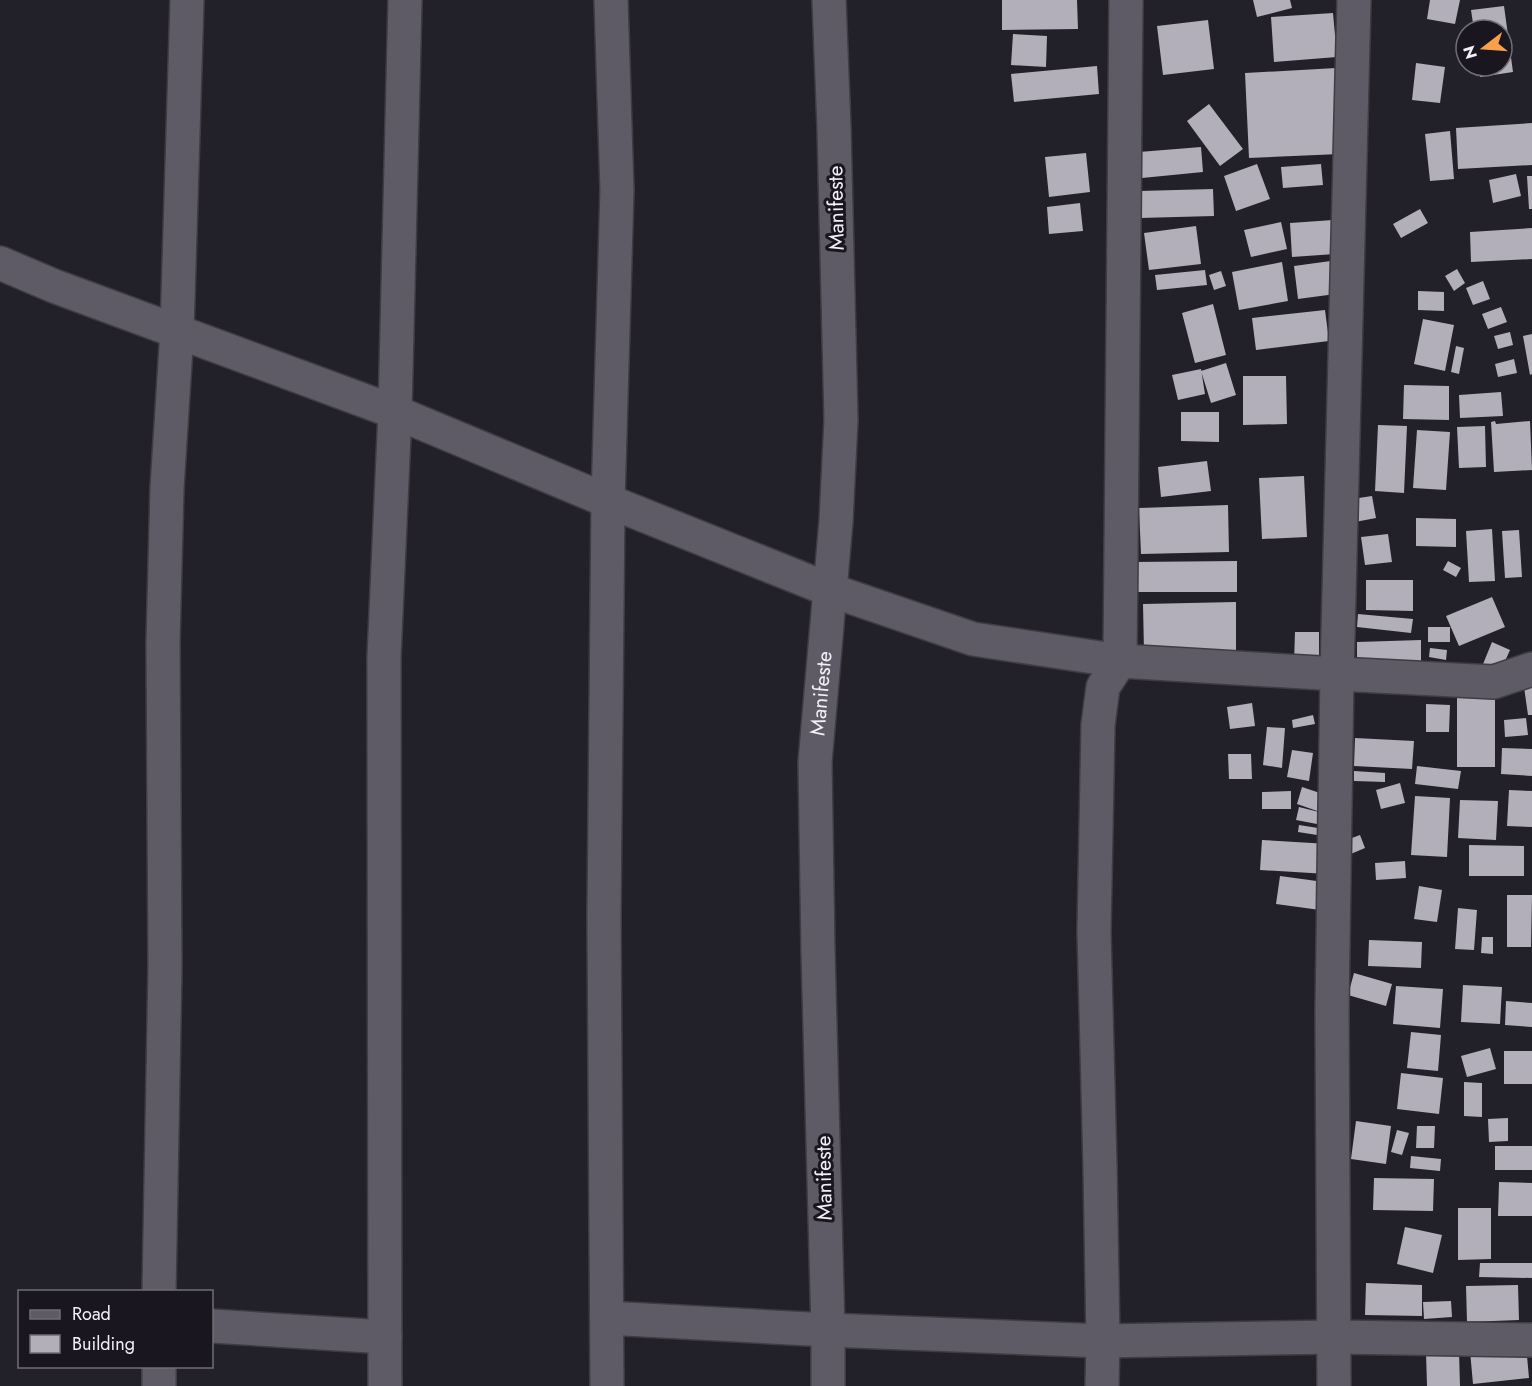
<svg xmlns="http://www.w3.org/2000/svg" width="1532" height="1386" font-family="Jost,sans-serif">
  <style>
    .building { fill: #b2aeba }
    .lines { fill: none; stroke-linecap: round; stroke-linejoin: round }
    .minor-casing { stroke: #3f3c43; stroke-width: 36 }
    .minor { stroke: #5f5b66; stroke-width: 33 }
    .labels { text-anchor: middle; stroke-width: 6; stroke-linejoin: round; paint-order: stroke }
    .street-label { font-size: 21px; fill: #f2f0f6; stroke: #19161f }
  </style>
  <rect width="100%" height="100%" fill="#222029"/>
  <path class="building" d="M1002,0H1077L1078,29L1002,30Z
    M1253,0H1290L1292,8L1257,17Z
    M1430,0H1460L1455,24L1427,19Z
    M1504,6L1513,72L1480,77L1479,66H1502V30H1474L1471,10Z
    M1333,13L1337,57L1274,62L1271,17Z
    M1208,20L1214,69L1163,75L1157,26Z
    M1013,34L1047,36L1046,67L1011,65Z
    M1416,63L1445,67L1440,103L1412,100Z
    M1097,66L1099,94L1014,102L1011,74Z
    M1336,68L1340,154L1249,158L1245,73Z
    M1209,104L1243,149L1220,166L1187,121Z
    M1532,123V165L1458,169L1456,128Z
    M1450,131L1454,179L1430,181L1425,134Z
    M1201,147L1203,172L1142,178L1139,152Z
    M1086,153L1090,192L1049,197L1045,157Z
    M1257,164L1270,199L1236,211L1224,176Z
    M1321,164L1323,185L1283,188L1281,167Z
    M1516,174L1521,196L1493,203L1489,180Z
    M1527,176H1532V209H1529Z
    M1213,189L1214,216L1140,218L1139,191Z
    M1080,203L1083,231L1049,234L1047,207Z
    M1420,209L1428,223L1401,238L1393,224Z
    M1333,220L1335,254L1292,257L1290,223Z
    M1281,222L1287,249L1251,257L1244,230Z
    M1196,226L1201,264L1149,270L1144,233Z
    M1532,228V259L1471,262L1470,232Z
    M1338,260L1343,293L1298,299L1294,266Z
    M1282,262L1288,301L1239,310L1232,272Z
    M1457,269L1465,283L1454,291L1445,276Z
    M1205,270L1207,285L1157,290L1155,275Z
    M1221,271L1226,286L1214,290L1209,275Z
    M1483,281L1490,299L1473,305L1466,288Z
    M1418,291L1444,292V311L1418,310Z
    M1213,304L1226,355L1195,363L1182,313Z
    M1501,307L1507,322L1488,329L1482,314Z
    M1325,310L1329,341L1256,350L1252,318Z
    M1423,319L1454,325L1445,371L1414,364Z
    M1510,332L1513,345L1498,349L1494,336Z
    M1532,334V374L1530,375L1523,336Z
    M1456,346L1464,348L1459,374L1451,372Z
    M1514,359L1517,373L1498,377L1495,364Z
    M1226,363L1236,395L1211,403L1201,371Z
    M1201,369L1205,394L1178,400L1172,375Z
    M1243,376H1286L1287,424L1243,425Z
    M1404,385L1449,386V420L1403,419Z
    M1501,392L1503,416L1460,418L1459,395Z
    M1181,412H1219V442L1181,441Z
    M1495,421L1496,424L1530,421L1532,470L1494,472L1491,422Z
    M1378,425L1407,426L1404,493L1375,491Z
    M1485,426L1486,467L1459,468L1457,427Z
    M1417,430L1450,432L1446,490L1413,488Z
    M1207,461L1211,491L1161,497L1158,467Z
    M1304,476L1307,537L1262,539L1259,478Z
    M1372,496L1376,518L1355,522L1352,499Z
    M1228,505L1229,552L1141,554L1139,508Z
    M1416,518L1456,519V547L1416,546Z
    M1492,529L1495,581L1469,582L1466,531Z
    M1519,530L1522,577L1505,578L1502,531Z
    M1388,534L1392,562L1365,565L1361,537Z
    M1237,561V592H1132V562Z
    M1448,561L1461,568L1456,577L1443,570Z
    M1366,580H1413V611L1366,610Z
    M1492,597L1505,627L1459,646L1446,616Z
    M1236,602V650L1144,652L1143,604Z
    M1358,614L1413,619L1411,633L1357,627Z
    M1428,627H1450V642H1428Z
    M1295,632H1319V662H1294Z
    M1421,640V661L1357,663V642Z
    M1492,642L1510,650L1498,677L1481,669Z
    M1430,648L1447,650L1446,660L1429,657Z
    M1532,685V715H1528L1524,687Z
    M1457,696L1495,697V767H1457Z
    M1252,703L1255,726L1230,729L1227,707Z
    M1426,704L1450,705L1449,732H1426Z
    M1313,715L1315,724L1293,728L1292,720Z
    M1526,718L1528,735L1505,737L1504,720Z
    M1267,727L1285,728L1282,768L1263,765Z
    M1355,738L1414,741L1412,769L1354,766Z
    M1502,748L1532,749V776L1501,774Z
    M1292,750L1313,753L1309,781L1287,777Z
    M1228,754H1251L1252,779H1229Z
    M1417,766L1461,771L1458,789L1415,784Z
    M1354,771L1385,773V782L1354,781Z
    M1400,783L1405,803L1381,809L1376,790Z
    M1302,787L1332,797L1326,814L1297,804Z
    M1509,790L1532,791V827L1507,826Z
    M1291,791V809H1262V792Z
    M1415,796L1450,798L1447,857L1411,855Z
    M1460,800L1498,801L1496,840L1458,838Z
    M1299,807L1319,812L1317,824L1296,820Z
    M1299,825L1318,828L1317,835L1298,832Z
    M1360,835L1365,848L1346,856L1341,842Z
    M1262,840L1329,844L1327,874L1260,870Z
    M1469,845L1524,846V876H1469Z
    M1405,861L1406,878L1376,880L1375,863Z
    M1280,876L1324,882L1320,910L1276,904Z
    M1419,886L1442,890L1437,922L1414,919Z
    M1507,895H1532L1531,947H1507Z
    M1458,908L1477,910L1474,950L1455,949Z
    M1482,937H1493V954L1481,953Z
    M1369,940L1422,942L1421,968L1368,966Z
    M1354,973L1392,984L1386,1006L1348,995Z
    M1463,985L1502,987L1500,1024L1461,1022Z
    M1396,986L1443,989L1440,1028L1393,1024Z
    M1506,1001L1532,1003V1027L1505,1025Z
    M1411,1032L1441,1035L1438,1071L1407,1068Z
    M1490,1048L1496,1069L1467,1077L1461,1056Z
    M1504,1051H1532V1084H1504Z
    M1401,1073L1443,1078L1439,1114L1397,1109Z
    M1464,1082L1482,1083V1117L1464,1116Z
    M1508,1118V1141L1489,1142L1488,1119Z
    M1356,1121L1391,1126L1386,1164L1351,1159Z
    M1417,1126H1435L1434,1148H1416Z
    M1397,1130L1409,1133L1402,1155L1391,1152Z
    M1495,1146H1532V1170H1495Z
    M1411,1156L1441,1159L1440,1171L1410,1168Z
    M1374,1178L1434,1179L1433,1211L1373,1210Z
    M1499,1182L1532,1183V1216H1498Z
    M1458,1208H1491V1259L1458,1260Z
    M1405,1227L1442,1235L1433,1273L1397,1264Z
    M1480,1263H1532V1278L1479,1277Z
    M1366,1283L1422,1285V1316L1365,1315Z
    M1518,1285L1519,1320L1467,1322L1466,1286Z
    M1451,1301L1452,1317L1424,1319L1423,1302Z
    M1526,1345L1529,1378L1473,1384L1470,1351Z
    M1459,1352L1460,1386H1427L1426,1353Z"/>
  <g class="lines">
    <defs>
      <g id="minor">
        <path d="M0,263L54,286L395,412L608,501L830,590L973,639L1120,661L1337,674L1494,682L1532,669"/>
        <path d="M159,1292L165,967L163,642L167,488L177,331L187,0"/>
        <path d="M607,1318L828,1330L1103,1341L1334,1337L1532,1340"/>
        <path d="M212,1326L385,1337"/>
        <path d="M159,1366V1386"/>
        <path d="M385,1386L384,657L395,412L405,0"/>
        <path d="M607,1386L604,917L608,501L617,190L611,0"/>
        <path id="s1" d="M828,1386V1330L818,951L815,762L836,521L841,420L834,128L829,0"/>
        <path d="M1102,1386L1103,1341L1100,1166L1094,932L1098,725L1103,687L1120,661L1126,0"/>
        <path d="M1334,1386L1332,1011L1337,674L1354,0"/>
      </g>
    </defs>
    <use href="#minor" class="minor-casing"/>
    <use href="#minor" class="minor"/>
  </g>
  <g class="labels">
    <g class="street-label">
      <text transform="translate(836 208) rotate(-91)" y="7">Manifeste</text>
      <text dy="7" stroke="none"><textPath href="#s1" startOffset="693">Manifeste</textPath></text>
      <text transform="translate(824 1178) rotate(-91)" y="7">Manifeste</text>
    </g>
  </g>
  <rect x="18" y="1290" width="195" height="78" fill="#19161f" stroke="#706d75" stroke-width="1.5"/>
  <rect x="30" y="1310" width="30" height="9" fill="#5f5b66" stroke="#706d75" stroke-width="1.5"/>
  <text x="72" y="1320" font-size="18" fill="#f2f0f6">Road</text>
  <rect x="30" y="1335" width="30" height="18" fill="#b2aeba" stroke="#706d75" stroke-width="1.5"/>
  <text x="72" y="1350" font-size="18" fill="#f2f0f6">Building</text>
  <g transform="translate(1484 48) rotate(253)"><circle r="28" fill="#19161f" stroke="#706d75" stroke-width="1.5"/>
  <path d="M0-4.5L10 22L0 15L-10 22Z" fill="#f8a04b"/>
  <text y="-9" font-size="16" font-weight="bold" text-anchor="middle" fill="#f2f0f6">N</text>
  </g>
</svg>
